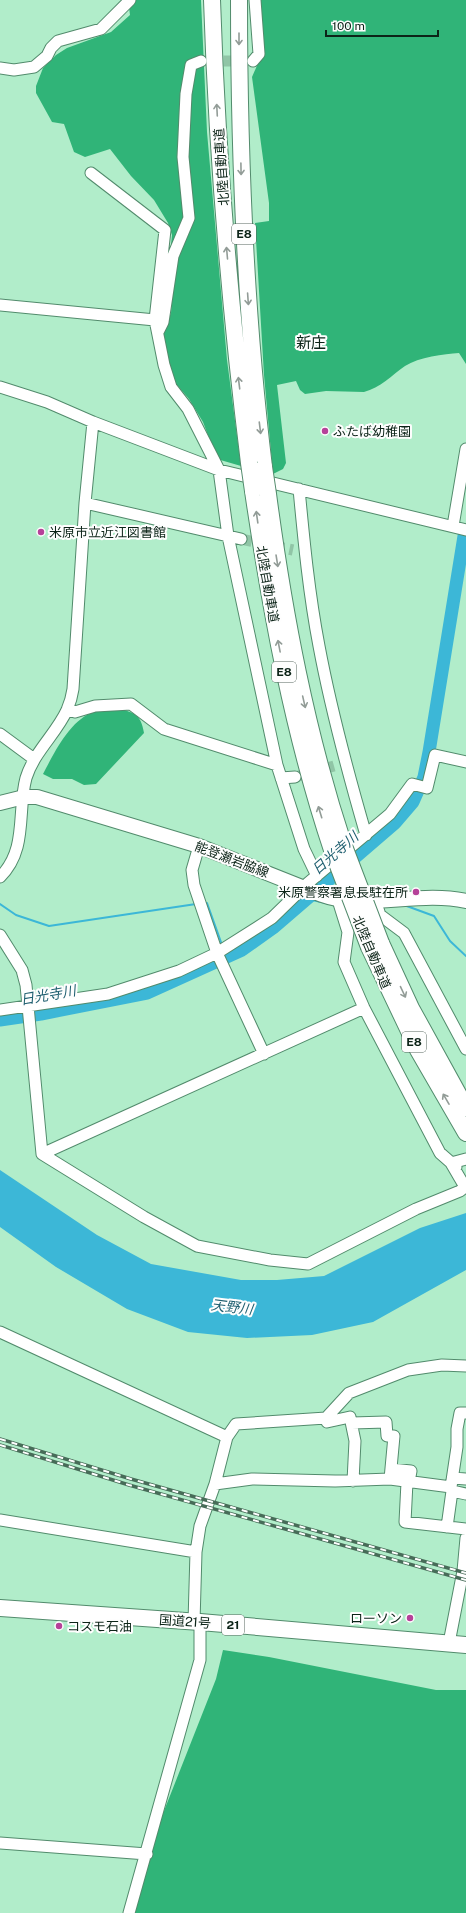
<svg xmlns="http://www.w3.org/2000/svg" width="466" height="1913" font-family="'Public Sans','Noto Sans JP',sans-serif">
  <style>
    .forest { fill: #30b478 }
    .water { fill: #3cb7d7 }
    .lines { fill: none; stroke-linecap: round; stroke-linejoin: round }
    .stream { stroke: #3cb7d7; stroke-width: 2 }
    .river { stroke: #3cb7d7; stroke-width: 13 }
    .minor-tunnel { stroke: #90c5a6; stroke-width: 11; stroke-dasharray: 11 5.5; stroke-linecap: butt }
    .minor-casing { stroke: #528b6c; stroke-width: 13 }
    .major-casing { stroke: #528b6c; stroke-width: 16 }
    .highway-casing { stroke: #528b6c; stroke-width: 18 }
    .minor { stroke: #fff; stroke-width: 11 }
    .major { stroke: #fff; stroke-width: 14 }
    .highway { stroke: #fff; stroke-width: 16 }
    .rail-casing { stroke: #476c58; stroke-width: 3.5 }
    .rail { stroke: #fefefe; stroke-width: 2; stroke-dasharray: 6; stroke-linecap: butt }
    .highway-bridge-casing { stroke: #528b6c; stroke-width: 18; stroke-linecap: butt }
    .highway-bridge { stroke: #fff; stroke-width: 16 }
    .oneway { stroke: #929c97 }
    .poi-dot { fill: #b64199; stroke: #fefefe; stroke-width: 1.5 }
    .labels { text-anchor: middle; stroke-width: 4; stroke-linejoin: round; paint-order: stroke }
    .shield { fill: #fefefe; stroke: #55655d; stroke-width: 1 }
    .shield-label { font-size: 12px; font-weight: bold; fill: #0c2418 }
    .street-label { font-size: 13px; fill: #0c2418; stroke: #fefefe }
    .poi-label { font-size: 13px; fill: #0c2418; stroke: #fefefe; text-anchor: start }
    .water-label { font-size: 14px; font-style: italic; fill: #1f5f70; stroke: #fefefe }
    .quarter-label { font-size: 15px; fill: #0c2418; stroke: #fefefe }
  </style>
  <rect width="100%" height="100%" fill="#b1edca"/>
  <path class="forest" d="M128,0H201L207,132L227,360L241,466L217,459L203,422L189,399L171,378L161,337L171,313L172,299L168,274L172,235L168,223L154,200L131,176L110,149L85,157L74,152L64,124L52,122L36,93V86L43,68L56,55L67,48L111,32L130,15Z
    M258,0H466V364L459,353C444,354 419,357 405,366C392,375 380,388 364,392L326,391L305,394L300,390L296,381L277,385L286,463L283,469L273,474L264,375L255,223L269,221V203L252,77L262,54Z
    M115,707C133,713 141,713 144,733L96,784L84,785L72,779H53L43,774C53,755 69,722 91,713C98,710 107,709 115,707Z
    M223,1650L269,1657L436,1690H466V1913H128L162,1816L216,1679Z"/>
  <path class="water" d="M0,1170L97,1235L151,1264L241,1280H277L324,1276L420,1228L466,1213V1270L373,1322L312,1335L247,1338L188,1332L127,1309L56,1267L0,1227Z"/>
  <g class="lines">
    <path class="stream" d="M299,897L330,904
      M205,903H207L222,945
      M0,904L16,915L49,926L196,904
      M404,905L434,916L450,941L466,956"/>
    <path class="river" d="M0,1020L41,1014L147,993L242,950L273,928L395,823L413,802L424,777L429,752L464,536"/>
    <path class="minor-tunnel" d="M207,61H246
      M241,539L293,550
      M295,777L334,766"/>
    <defs>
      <path id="minor" d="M253,61L259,54L255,0
        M0,68L14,70L34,67L47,56L51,48L58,41L101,29L130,0
        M91,173L165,230L155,320L164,365L171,387L188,409L219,470L228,536L277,765L304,849L317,876
        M0,305L155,320
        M158,332L163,322L173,256L189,218L183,157L186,94L191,65L201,61
        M0,387L47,402L93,422L219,470L466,530
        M299,489C304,542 309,594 319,646C331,710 348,773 366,835
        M85,503L241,539
        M453,526L466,449
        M68,710L75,712L95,706L131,704L164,729L277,765
        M0,734L34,759
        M281,778L295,777
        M199,846L192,870L194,885L217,953L264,1054
        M0,877C28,850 17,811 26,778C34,752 56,734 67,710C70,703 72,696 73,689L85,503L93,422
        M338,900L348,932L344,962L364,1008L440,1153L456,1167
        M375,900L380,915L404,933L466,1049
        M0,935L22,970L26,985L42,1154L144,1217L197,1246L270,1260L308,1264L416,1209L460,1191L465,1187L451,1163L466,1159
        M0,1010L108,994L179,971L217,953L272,918L308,883L390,814L412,784L427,788L435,755L466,762
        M42,1154L364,1008
        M0,1332L227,1437
        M326,1418L327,1422L350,1417L355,1441L353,1481
        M352,1423L386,1422L387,1436H394L390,1479
        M391,1469L411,1471L409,1482
        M453,1478L466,1479
        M407,1482L405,1522L466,1529
        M215,1484L252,1479L335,1481L390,1479L451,1487L452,1491L466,1494
        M451,1487L457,1447V1429L460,1413H466
        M0,1520L196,1552
        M447,1527L452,1491
        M194,1622L196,1552L200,1526L215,1484L227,1437L236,1424L326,1418L349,1393L408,1370L442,1365L466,1366
        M449,1643L463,1571L466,1538
        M0,1843L147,1854
        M129,1913L200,1660V1622"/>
      <path id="major" d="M0,803L24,797H37L199,846L322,895C365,911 419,890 466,901"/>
      <path id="highway" d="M212,0C217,155 230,309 249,463
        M239,0C239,156 245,312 264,467
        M253,491C271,613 293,733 332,850
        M268,494C284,614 306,731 344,846
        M381,943L411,1008L466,1108
        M369,947L418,1050L466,1133
        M0,1608L200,1622L466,1645"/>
    </defs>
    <use href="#minor" class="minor-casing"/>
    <use href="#major" class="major-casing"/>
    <use href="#highway" class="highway-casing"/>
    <use href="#minor" class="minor"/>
    <use href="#major" class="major"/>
    <use href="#highway" class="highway"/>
    <defs>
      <path id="rail" d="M0,1439L131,1479L466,1573
        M0,1445L129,1485L466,1580"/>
    </defs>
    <use href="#rail" class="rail-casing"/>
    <use href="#rail" class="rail"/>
    <defs>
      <path id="highway-bridge" d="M249,463L253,491
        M264,467L268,494
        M344,846L381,943
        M332,850L369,947"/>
    </defs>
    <use href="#highway-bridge" class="highway-bridge-casing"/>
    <use href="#highway-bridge" class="highway-bridge"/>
  </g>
  <defs><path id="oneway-shaft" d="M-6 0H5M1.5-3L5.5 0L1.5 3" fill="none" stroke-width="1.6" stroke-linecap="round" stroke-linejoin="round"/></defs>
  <g class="oneway">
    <use href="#oneway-shaft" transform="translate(239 39) rotate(90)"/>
    <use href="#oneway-shaft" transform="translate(217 110) rotate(-93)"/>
    <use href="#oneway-shaft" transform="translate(241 169) rotate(89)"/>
    <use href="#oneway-shaft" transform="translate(227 253) rotate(-95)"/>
    <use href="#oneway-shaft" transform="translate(248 299) rotate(86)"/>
    <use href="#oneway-shaft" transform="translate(239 383) rotate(-97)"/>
    <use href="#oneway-shaft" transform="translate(260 428) rotate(83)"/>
    <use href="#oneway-shaft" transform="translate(257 517) rotate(-98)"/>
    <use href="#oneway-shaft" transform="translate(277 561) rotate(81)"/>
    <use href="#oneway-shaft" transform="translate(279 646) rotate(-101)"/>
    <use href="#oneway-shaft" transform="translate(304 702) rotate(77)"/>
    <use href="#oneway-shaft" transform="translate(320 812) rotate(-107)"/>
    <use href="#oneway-shaft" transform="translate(403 992) rotate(65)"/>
    <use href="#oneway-shaft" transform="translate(446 1099) rotate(-120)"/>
  </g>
  <g class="poi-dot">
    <circle cx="325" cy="431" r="4"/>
    <circle cx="41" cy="532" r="4"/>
    <circle cx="416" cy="892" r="4"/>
    <circle cx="410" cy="1618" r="4"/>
    <circle cx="59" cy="1626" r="4"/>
  </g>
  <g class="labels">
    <g class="shield">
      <rect x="232" y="224" width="24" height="20" rx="3"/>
      <rect x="272" y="662" width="24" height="20" rx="3"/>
      <rect x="402" y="1032" width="24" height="20" rx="3"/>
      <rect x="222" y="1615" width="22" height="20" rx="3"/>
    </g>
    <g class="shield-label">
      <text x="244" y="238">E8</text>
      <text x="284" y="676">E8</text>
      <text x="414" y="1046">E8</text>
      <text x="233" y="1629">21</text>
    </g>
    <g class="street-label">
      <text transform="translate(221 167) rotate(-94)" y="5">北陸自動車道</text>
      <text transform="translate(268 584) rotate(80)" y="5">北陸自動車道</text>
      <text transform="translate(232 859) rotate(21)" y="5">能登瀬岩脇線</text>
      <text transform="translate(372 952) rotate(67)" y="5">北陸自動車道</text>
      <text transform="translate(185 1621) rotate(4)" y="5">国道21号</text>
    </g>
    <g class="poi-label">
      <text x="333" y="436">ふたば幼稚園</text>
      <text x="49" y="537">米原市立近江図書館</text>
      <text x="408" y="897" text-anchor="end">米原警察署息長駐在所</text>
      <text x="402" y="1623" text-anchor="end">ローソン</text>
      <text x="67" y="1631">コスモ石油</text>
    </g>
    <g class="water-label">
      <text transform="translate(335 853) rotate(-41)" y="5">日光寺川</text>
      <text transform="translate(48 995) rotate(-10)" y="5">日光寺川</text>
      <text transform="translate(232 1307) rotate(7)" y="5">天野川</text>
    </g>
    <g class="quarter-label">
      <text x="311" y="348">新庄</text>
    </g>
  </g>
  <path d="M326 30v6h112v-6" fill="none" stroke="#0c2418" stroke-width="2"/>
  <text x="332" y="30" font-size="12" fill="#0c2418" stroke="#fefefe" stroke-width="3" paint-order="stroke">100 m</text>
</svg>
